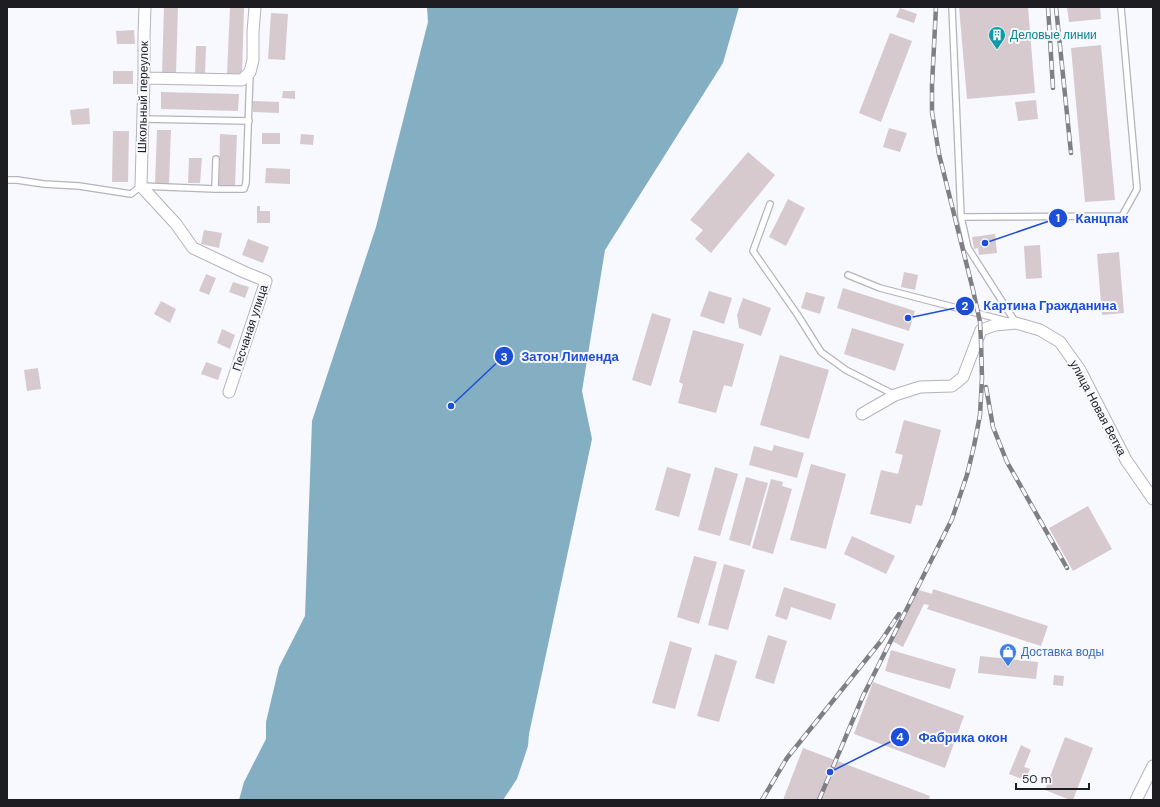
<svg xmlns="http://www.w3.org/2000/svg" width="1160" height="807" font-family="'DM Sans',sans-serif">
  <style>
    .water { fill: #84afc2 }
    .building { fill: #d6cacf }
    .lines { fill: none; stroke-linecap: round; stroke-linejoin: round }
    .service-casing { stroke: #b4b3be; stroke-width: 8 }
    .minor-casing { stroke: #b4b3be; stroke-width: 13 }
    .service { stroke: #fff; stroke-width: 5.5 }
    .minor { stroke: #fff; stroke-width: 11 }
    .rail-casing { stroke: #7f7f84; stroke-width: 4.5 }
    .rail { stroke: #f8f8ff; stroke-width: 3; stroke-dasharray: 9; stroke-linecap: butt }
    .labels { text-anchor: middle; stroke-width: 4; stroke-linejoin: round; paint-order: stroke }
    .culture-label { font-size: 12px; fill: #0d838f; stroke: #f8f8ff; text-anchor: start }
    .street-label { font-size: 12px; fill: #1e1e22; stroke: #f8f8ff }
    .shop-label { font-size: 12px; fill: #366cbe; stroke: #f8f8ff; text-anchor: start }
    .leader { fill: none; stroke: #1d4ed8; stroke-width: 1.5 }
    .callout-dot { fill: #1d4ed8; stroke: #f8f8ff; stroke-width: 1.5 }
    .mark-label { font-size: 12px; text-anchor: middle; font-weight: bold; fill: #fff }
    .callout-label { font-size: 13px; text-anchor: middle; font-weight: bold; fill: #1d4ed8; stroke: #f8f8ff; stroke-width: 4; stroke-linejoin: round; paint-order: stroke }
  </style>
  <rect width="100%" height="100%" fill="#f8f8ff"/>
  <path class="water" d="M427,7H739L723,63L605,250L582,391L592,439L529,734L528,746L517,779L503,800H239L244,782L266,739V722L279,667L305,616L312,421L376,227L428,22Z"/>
  <path class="building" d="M164,7H178L176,74H162Z
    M230,7H244L242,75L227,74Z
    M959,7H1028L1035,93L967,99Z
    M1067,7H1100L1101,19L1069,22Z
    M900,8L917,14L914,23L896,17Z
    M271,13L288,14L285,60L268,59Z
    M134,30L135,44H117L116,31Z
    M890,33L912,41L881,122L859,113Z
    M1101,45L1115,200L1085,202L1071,48Z
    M196,46H206L205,75H195Z
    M113,71H133V84H113Z
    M283,91H295V99L282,98Z
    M161,92L239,94L238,111L161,109Z
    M1036,100L1038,119L1018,121L1015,102Z
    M253,101L279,102V113L253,112Z
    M89,108L90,124L72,125L70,110Z
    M889,128L907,133L900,152L883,147Z
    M157,130H171L169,184H155Z
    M113,131H129L128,182H112Z
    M262,133H280V144H262Z
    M220,134L237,135L235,186L219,185Z
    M301,134L314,135L313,145L300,144Z
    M748,152L775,175L711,253L695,239L703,230L690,220Z
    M189,158H202L200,183H188Z
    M266,168L290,169V184L265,183Z
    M788,199L805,208L786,246L769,237Z
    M257,206H260V211H270V223H257Z
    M204,230L222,233L219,248L201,244Z
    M995,234L997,253L979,255L978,248L974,249L972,237Z
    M248,239L269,247L263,263L242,255Z
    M1040,245L1042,278L1026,279L1024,246Z
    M1119,252L1124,313L1102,315L1097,254Z
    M904,272L918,275L915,290L901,287Z
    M206,274L216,278L209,295L199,291Z
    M233,282L249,287L245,298L229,292Z
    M843,288L915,311L909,331L837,308Z
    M709,291L732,298L724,324L700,316Z
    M806,292L825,297L820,314L801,308Z
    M743,298L771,308L761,336L739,328L737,315Z
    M161,301L176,309L170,323L154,314Z
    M652,313L671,319L651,386L632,380Z
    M852,328L904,344L895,371L844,354Z
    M222,329L235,335L230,349L217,343Z
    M693,330L744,344L732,387L724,385L716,413L678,403L683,384L679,382Z
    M780,355L829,370L809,439L760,425Z
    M206,362L222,368L218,380L201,374Z
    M38,368L41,389L27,391L24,370Z
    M904,420L941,430L922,506L916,505L911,524L870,514L881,470L898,474L903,455L895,453Z
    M774,445L804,453L797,478L749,465L754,446L772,451Z
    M811,464L846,474L826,549L790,540Z
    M667,467L691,474L679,517L655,510Z
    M715,467L738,474L720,536L698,530Z
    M746,477L768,483L750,546L729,540Z
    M771,479L783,482L782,486L792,489L773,554L752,548Z
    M1088,506L1112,549L1073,571L1049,528Z
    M852,536L895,556L886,574L844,554Z
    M694,556L717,562L699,624L677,617Z
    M724,564L745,570L728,630L708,625Z
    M784,587L836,604L831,620L791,607L787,620L775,616Z
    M933,589L1048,626L1041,646L927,609L929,605L924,604L903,647L892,641L919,590L932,594Z
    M768,635L787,641L774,684L755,678Z
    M670,641L692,648L675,709L652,703Z
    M891,650L956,669L950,689L885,671Z
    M715,654L737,661L719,722L697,716Z
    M980,656L1038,662L1036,679L978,673Z
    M1054,675L1064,676L1063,686L1053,685Z
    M873,682L964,716L945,768L854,734Z
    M1065,737L1093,748L1073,800H1070L1045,790Z
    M1021,745L1031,750L1024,767L1030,769L1025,780L1009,774Z
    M803,748L930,796L929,800H783Z"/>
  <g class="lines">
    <defs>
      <path id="service" d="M952,7L961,217L968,248L1016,323
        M143,119L249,121
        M7,180H17L44,184L79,186L131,194L141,186L215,189L216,159
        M215,189H244L246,183L250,73
        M770,204L753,251L797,314L821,352L846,370L895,395
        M961,217L1122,216L1137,189L1121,7
        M848,275L880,288L1007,321"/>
      <path id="minor" d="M145,7L144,36V78L141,186L176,224L193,248L244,272L266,281L229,392
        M144,78L242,80L250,72L253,60V32L255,7
        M862,414L895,395L920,387L952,386L963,377L981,330L995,325L1016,323L1040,330L1060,342L1080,370L1126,460L1153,499
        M1136,800L1153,766"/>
    </defs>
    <use href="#service" class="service-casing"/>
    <use href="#minor" class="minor-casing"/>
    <use href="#service" class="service"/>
    <use href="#minor" class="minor"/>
    <defs>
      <path id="rail" d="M1048,7L1053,88
        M1056,7L1071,153
        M986,387L993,427L1007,462L1067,568
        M762,800L787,758L881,641L899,614
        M819,800L863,696L952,519L967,475L974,446L980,415L982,378L981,341L980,322L973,290L939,154L932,112V85L936,7"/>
    </defs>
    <use href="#rail" class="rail-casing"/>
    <use href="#rail" class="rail"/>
  </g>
  <defs>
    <symbol id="building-pin" viewBox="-11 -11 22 30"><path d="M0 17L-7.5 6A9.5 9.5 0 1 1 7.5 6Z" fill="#0f9aa8" stroke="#f8f8ff"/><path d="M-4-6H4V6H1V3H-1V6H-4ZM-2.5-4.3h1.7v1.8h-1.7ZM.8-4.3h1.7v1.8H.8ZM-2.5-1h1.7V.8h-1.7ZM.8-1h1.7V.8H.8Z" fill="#fff"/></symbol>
    <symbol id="shop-pin" viewBox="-11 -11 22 30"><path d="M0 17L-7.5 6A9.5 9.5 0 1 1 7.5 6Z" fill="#3f7fe0" stroke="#f8f8ff"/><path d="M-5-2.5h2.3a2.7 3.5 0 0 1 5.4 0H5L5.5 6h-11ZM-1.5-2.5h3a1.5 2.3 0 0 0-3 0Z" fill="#fff"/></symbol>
  </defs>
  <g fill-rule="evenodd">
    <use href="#building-pin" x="987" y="25" width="20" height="27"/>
    <use href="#shop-pin" x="998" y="642" width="20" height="27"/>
  </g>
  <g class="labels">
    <g class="culture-label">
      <text x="1010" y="39">Деловые линии</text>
    </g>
    <g class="street-label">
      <text transform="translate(143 97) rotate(-89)" y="4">Школьный переулок</text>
      <text transform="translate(250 328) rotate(-72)" y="4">Песчаная улица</text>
      <text transform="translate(1098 408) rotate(62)" y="4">улица Новая Ветка</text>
    </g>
    <g class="shop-label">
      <text x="1021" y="656">Доставка воды</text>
    </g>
  </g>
  <path class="leader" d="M985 243L1058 218M908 318L965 306M451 406L504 356M830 772L900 737"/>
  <g class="callout-dot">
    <circle cx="985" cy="243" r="4"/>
    <circle cx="908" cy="318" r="4"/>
    <circle cx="451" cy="406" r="4"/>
    <circle cx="830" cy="772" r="4"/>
    <circle cx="1058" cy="218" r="10"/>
    <circle cx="965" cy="306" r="10"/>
    <circle cx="504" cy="356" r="10"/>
    <circle cx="900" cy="737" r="10"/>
  </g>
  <g class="mark-label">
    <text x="1058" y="222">1</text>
    <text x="965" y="310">2</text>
    <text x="504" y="361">3</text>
    <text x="900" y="741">4</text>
  </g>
  <g class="callout-label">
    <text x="1102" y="223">Канцпак</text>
    <text x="1050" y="310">Картина Гражданина</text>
    <text x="570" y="361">Затон Лименда</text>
    <text x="963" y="742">Фабрика окон</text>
  </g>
  <rect width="1160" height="807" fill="none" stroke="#1e1e22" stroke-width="16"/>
  <path d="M1016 783v6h73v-6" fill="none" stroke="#1e1e22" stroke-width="2"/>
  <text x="1022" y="783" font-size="12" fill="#1e1e22" stroke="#f8f8ff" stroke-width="3" paint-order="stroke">50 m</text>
</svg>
